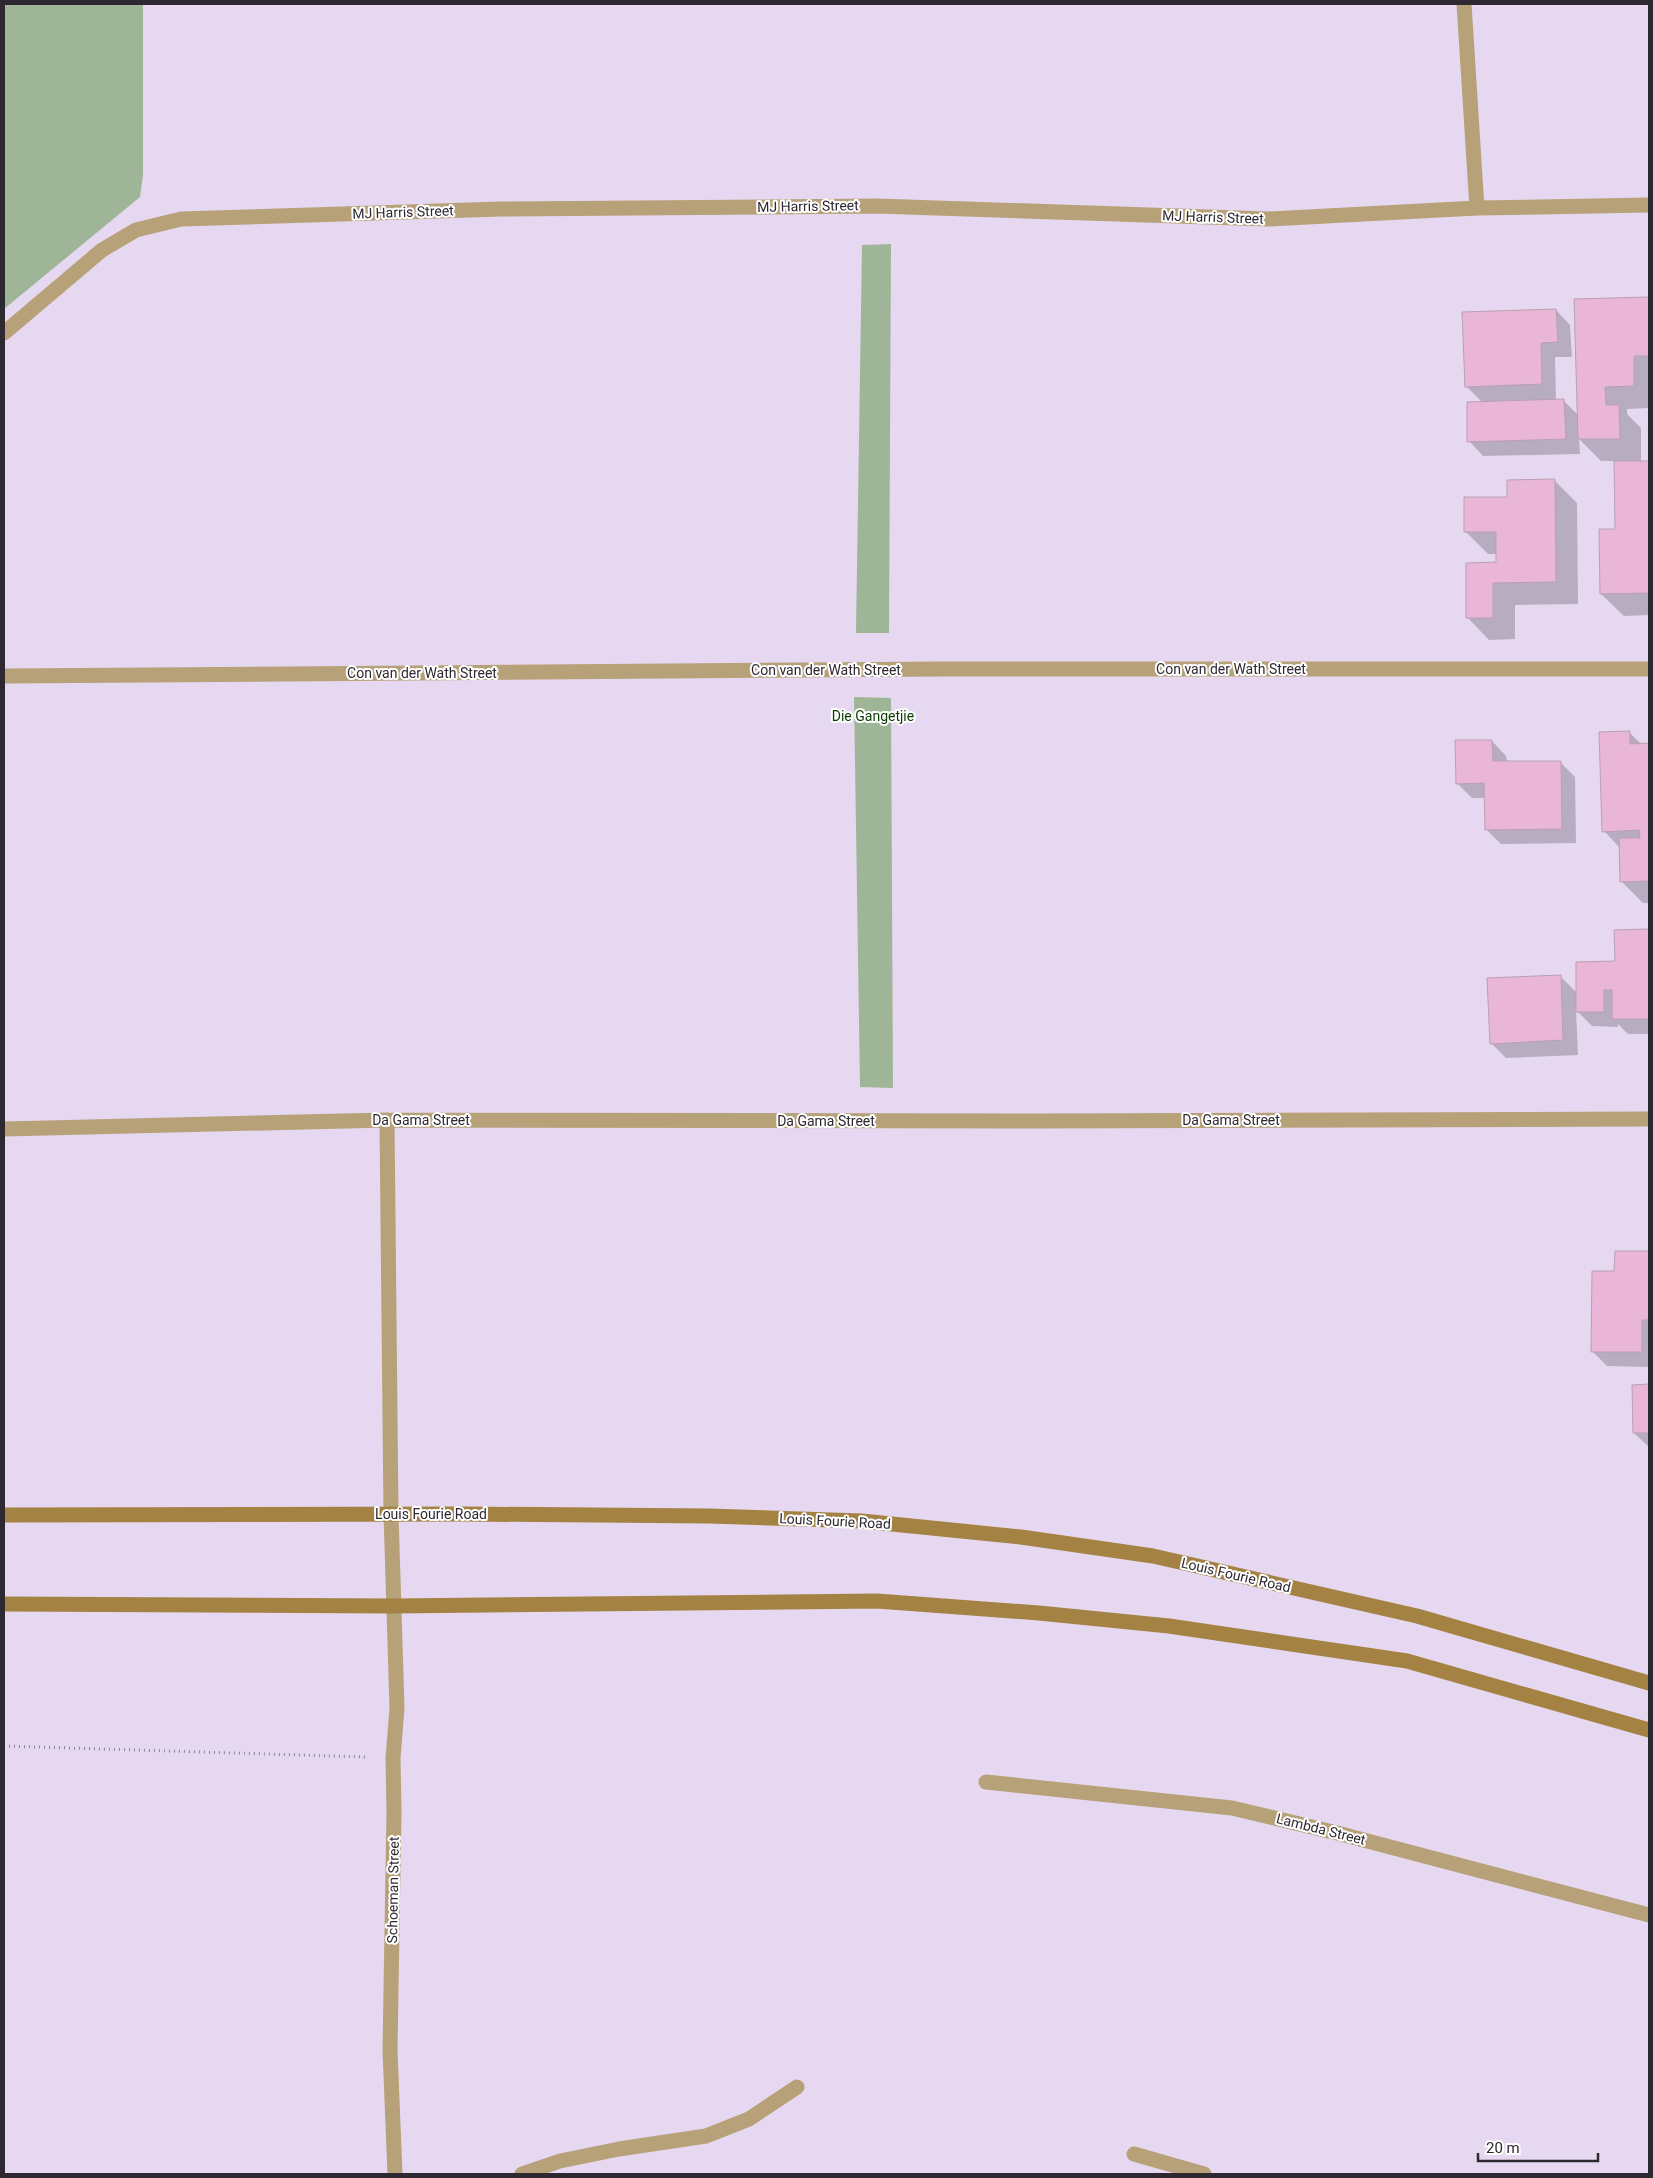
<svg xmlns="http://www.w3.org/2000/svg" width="1653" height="2178" font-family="Roboto,sans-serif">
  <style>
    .green { fill: #9eb598 }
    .shadow { fill: #0003 }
    .building { fill: #eab6d8; stroke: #b9a0b0 }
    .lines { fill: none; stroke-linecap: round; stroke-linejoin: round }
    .path { stroke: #8d8393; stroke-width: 3; stroke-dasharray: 1 4; stroke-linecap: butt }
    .service { stroke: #b7a179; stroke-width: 15 }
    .minor { stroke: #b7a179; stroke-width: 15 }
    .secondary { stroke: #a48243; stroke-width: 15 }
    .labels { text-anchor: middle; stroke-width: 4; stroke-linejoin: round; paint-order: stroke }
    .street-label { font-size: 14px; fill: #2e2831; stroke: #fff }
    .park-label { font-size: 14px; fill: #0a3c00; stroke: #fff }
  </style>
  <rect width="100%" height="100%" fill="#e6d8f0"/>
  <path class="green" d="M4,4H143V175L140,197L4,309Z
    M891,244L889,633H856L862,245Z
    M854,697L891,698L893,1088L860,1087Z"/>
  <path class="shadow" d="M1649,299V408L1627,409V414L1641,428V462H1649V615L1624,616L1601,594L1616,530L1615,461H1601L1579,439L1580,454L1483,456L1469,441L1483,403L1466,386L1556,310L1570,325L1572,357H1555L1556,401H1564L1578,415L1575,300Z
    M1555,481L1577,503L1578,604L1515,605V639L1489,640L1467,617L1498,564V554H1488L1466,532L1508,498Z
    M1629,732L1642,745L1649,744V903H1643L1621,881L1620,848L1604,831Z
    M1492,741L1506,756L1507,762H1560L1575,777L1576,843L1501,844L1486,829V798H1472L1457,783Z
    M1649,930V1034H1628L1618,1024V1027L1592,1026L1576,1010L1578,1055L1506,1058L1491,1043L1561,977L1577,993L1616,963L1615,931Z
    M1616,1252H1649V1367L1607,1366L1593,1352L1616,1272Z
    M1633,1386H1649V1447L1634,1433Z"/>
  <path class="building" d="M1649,297V356H1634V386L1605,387L1606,405H1619L1620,439H1578L1574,299Z
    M1556,309L1558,342L1541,343L1542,384L1465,387L1462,312Z
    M1564,399L1566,439L1467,442V402Z
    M1614,461H1649V593L1600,594L1599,529H1615Z
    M1555,479L1556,582L1493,583V618H1466V563L1496,562V532H1464V497H1507V480Z
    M1630,731V744L1649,743V881L1620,882L1619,838H1640L1639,830L1602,832L1599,732Z
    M1455,740H1492L1493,761H1561L1562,829L1485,830L1484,783L1456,784Z
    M1649,929V1019H1612V990H1604V1012H1576V962L1615,961L1614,930Z
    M1561,975L1563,1040L1490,1044L1487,978Z
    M1615,1251H1649V1320H1642V1352H1591L1592,1271H1614Z
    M1649,1384V1433H1633L1632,1385Z"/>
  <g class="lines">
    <path class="path" d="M4,1746L365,1757"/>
    <path class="service" d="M522,2174L560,2161L619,2149L706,2136L749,2119L797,2087"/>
    <path class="minor" d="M1464,4L1477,208
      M4,333L102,250L136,230L181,219L501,209L877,206L1268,219L1477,208L1649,205
      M4,676L945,669H1649
      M387,1120L391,1514L397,1708L393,1758L394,1812L390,2050L395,2174
      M4,1129L387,1120L1037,1121L1649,1119
      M986,1782L1232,1808L1337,1833L1649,1915
      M1134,2154L1204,2174"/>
    <path class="secondary" d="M4,1515L463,1514L709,1516L862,1521L1021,1537L1153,1556L1417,1616L1649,1683
      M4,1604L393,1606L877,1601L1039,1613L1169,1626L1407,1661L1649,1730"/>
  </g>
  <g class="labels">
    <g class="street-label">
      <text transform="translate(808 206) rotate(-1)" y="5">MJ Harris Street</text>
      <text transform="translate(403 212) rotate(-2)" y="5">MJ Harris Street</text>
      <text transform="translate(1213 217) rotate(2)" y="5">MJ Harris Street</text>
      <text x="1231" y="674">Con van der Wath Street</text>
      <text x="826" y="675">Con van der Wath Street</text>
      <text x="422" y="678">Con van der Wath Street</text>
      <text x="421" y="1125">Da Gama Street</text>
      <text x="1231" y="1125">Da Gama Street</text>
      <text x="826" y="1126">Da Gama Street</text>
      <text x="431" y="1519">Louis Fourie Road</text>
      <text transform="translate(835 1521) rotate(3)" y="5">Louis Fourie Road</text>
      <text transform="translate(1236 1575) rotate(13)" y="5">Louis Fourie Road</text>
      <text transform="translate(1321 1829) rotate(14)" y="5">Lambda Street</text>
      <text transform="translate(393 1890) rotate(-89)" y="5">Schoeman Street</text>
    </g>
    <g class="park-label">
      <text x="873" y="721">Die Gangetjie</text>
    </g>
  </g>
  <rect width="1653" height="2178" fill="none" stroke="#2e2831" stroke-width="10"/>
  <path d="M1478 2153v8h120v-8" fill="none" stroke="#2e2831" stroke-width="2.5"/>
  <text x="1486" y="2153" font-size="15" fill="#2e2831" stroke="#ffffff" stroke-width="4" paint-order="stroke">20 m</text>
</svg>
